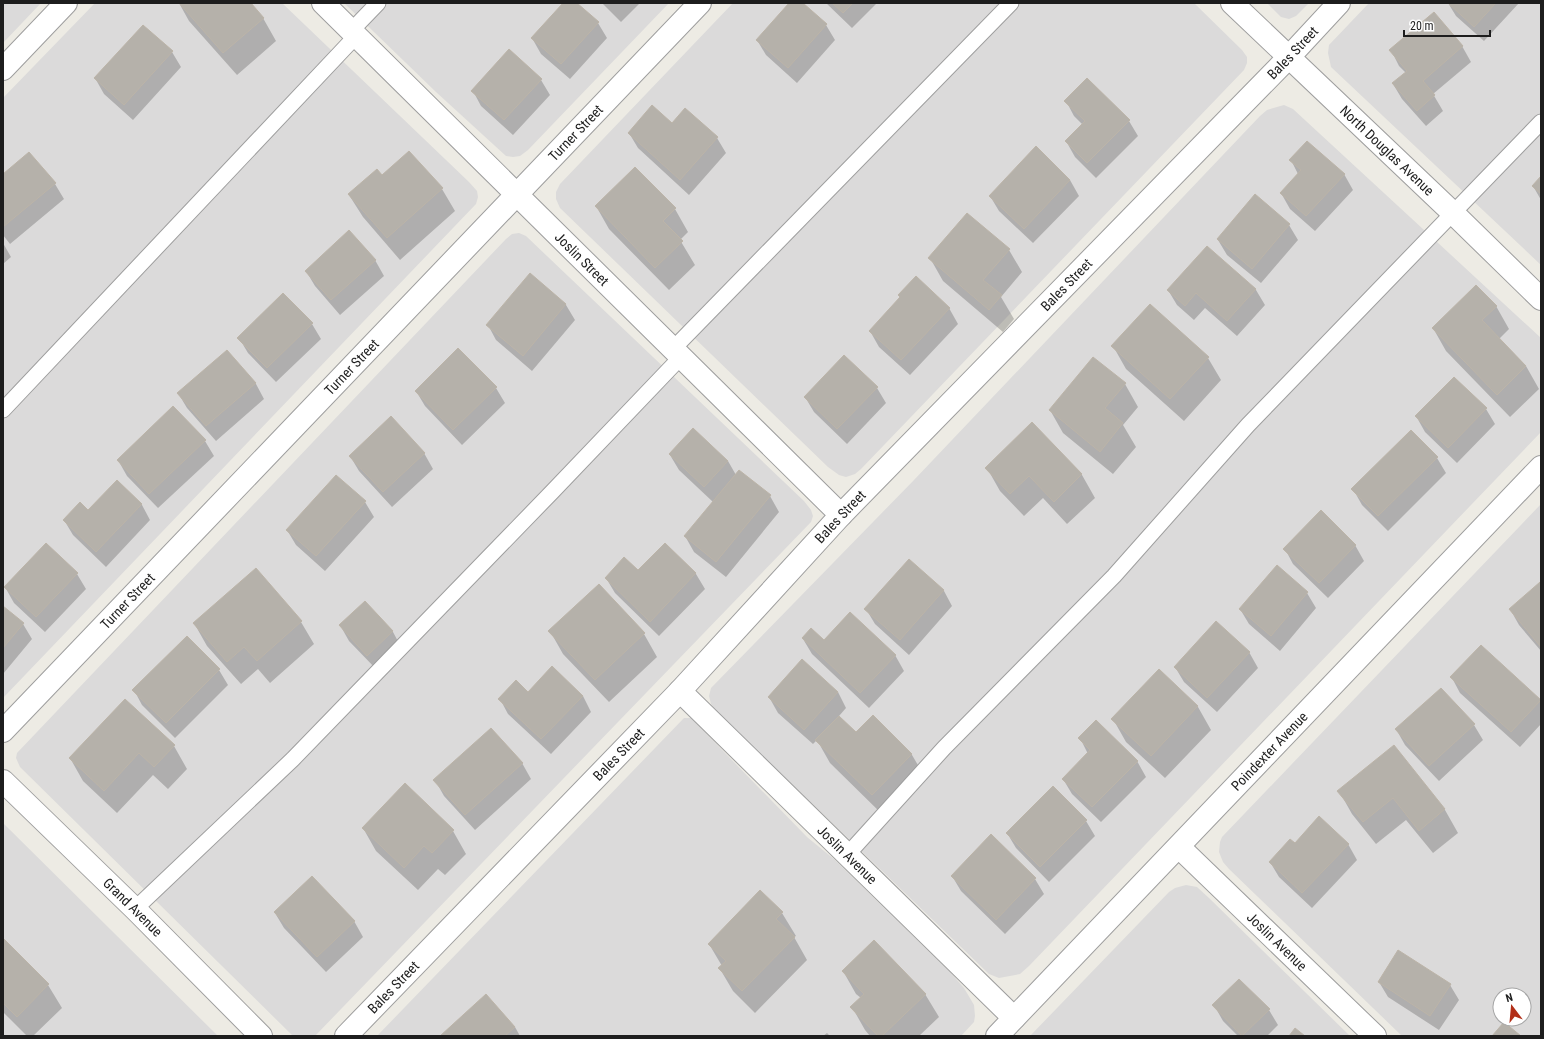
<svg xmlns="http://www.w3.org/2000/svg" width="1544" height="1039" font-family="'Roboto Condensed',sans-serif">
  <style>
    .residential { fill: #dbdada; fill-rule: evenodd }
    .shadow { fill: #0003 }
    .building { fill: #b5b1aa; stroke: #bcb4a8 }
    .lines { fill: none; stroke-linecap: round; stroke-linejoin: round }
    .service-casing { stroke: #9e9e9e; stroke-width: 17 }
    .minor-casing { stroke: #9e9e9e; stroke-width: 24 }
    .service { stroke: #fff; stroke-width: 15 }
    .minor { stroke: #fff; stroke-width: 22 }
    .labels { text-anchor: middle; stroke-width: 3; stroke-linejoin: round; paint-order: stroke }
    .street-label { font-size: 14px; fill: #1d1d1d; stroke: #fff }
  </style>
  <rect width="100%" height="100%" fill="#edebe4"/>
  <path class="residential" d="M3,3H41L3,43Z
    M95,3H282L469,182L477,191L478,197L476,204L3,698V98Z
    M344,3H669L528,150L520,156L513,157L506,156L436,92Z
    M733,3H1194L1242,50L1247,57V63L1244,70L861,469L855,474L846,477L839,475L828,467L560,208L556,199V192L560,184Z
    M1267,3H1309L1296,16L1289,19L1281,17Z
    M1369,3H1541V265L1331,67L1328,53L1329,45Z
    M1284,105L1293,109L1541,338V432L1029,966L1020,974L999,978L989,974L717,712L711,704L709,696L711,688L914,480L1260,116L1267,110Z
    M519,233L526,236L804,501L811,510L813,516L811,522L315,1036H293L20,767L16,758L17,753L506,239L512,234Z
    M1541,504V1036H1402L1229,869L1223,862L1219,852L1220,842L1222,837ZM1500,995H1524V1019H1500Z
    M684,718H691L807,837L835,860L950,972L964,988L974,1005L975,1016L974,1022L961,1036H377Z
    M3,823L218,1036H3Z
    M1186,885L1197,887L1209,898L1350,1036H1030L1169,892L1175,888Z"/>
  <path class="shadow" d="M179,3H249L263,18L276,41L237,75L189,21Z
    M564,3H576L598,23L607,38L570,79L541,54L532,38Z
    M602,3H640L621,22Z
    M790,3H801L826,25L835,40L797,83L766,55L757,40Z
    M826,3H877L852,28Z
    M1448,3H1519L1484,41L1456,16Z
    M1462,46L1471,62L1433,94L1443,111L1426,126L1402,99L1393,84L1406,73L1399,66L1391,50Z
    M172,52L181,67L133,120L104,94L95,78Z
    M1087,79L1129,121L1138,136L1096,178L1075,157L1066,141L1083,125L1074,116L1066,101Z
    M541,80L550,95L513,135L481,106L473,91Z
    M672,125L717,138L726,153L689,195L638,148L629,133Z
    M1291,160L1344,174L1353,190L1315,231L1290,209L1281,193L1298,174Z
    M3,175L55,184L64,199L10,244L3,235Z
    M382,176L442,189L455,211L400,260L363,217L349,195Z
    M1541,178V200L1533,186Z
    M1070,180L1079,196L1033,243L999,211L990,196Z
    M596,206L675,209L688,232L680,240L695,265L669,290L609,229Z
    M1289,225L1298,240L1261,283L1227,255L1218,240Z
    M3,243L11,257L3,264Z
    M1207,247L1256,290L1265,305L1237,336L1205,308L1194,320L1177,305L1168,290Z
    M1009,250L1022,272L1001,297L1014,319L1003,332L943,281L930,258Z
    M375,260L384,276L340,315L315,286L306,271Z
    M530,275L566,305L575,320L532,371L496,340L488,325Z
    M1496,306L1509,329L1499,339L1526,366L1539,389L1510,417L1446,351L1433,328Z
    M949,308L958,324L910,375L879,347L870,331Z
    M312,324L321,339L276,382L248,353L239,338Z
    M1113,346L1208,358L1221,380L1184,421L1126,369Z
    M227,351L256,384L264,399L216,441L187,408L178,393Z
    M1125,384L1138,407L1123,425L1136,447L1113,474L1063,433L1050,410Z
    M496,388L505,403L462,445L425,406L416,391Z
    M877,388L886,403L847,444L814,412L805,397Z
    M1486,409L1495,424L1457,463L1425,432L1416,416Z
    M1032,424L1082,475L1095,498L1067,524L1043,498L1024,516L1000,491L987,468Z
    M205,441L214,456L158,508L127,476L118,460Z
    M424,453L433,469L392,507L359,471L350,456Z
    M670,455L728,461L736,475L770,496L779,512L726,577L694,552L685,536L713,502L679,470Z
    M1437,458L1446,473L1388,531L1362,505L1353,489Z
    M117,482L142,505L150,520L106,567L73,535L64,520L88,512Z
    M365,502L374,517L325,571L296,545L287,530Z
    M665,544L696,574L705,589L659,636L615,593L606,578L638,571Z
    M1355,545L1364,561L1328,598L1293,564L1285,549Z
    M909,560L944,591L952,606L909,655L875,624L866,609Z
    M77,574L86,589L45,632L14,603L5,587Z
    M1541,585V651L1519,625L1510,609Z
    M598,586L644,634L657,657L609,702L563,654L550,631Z
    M1307,593L1316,608L1280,651L1249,624L1240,609Z
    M365,603L393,632L401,647L377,670L349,641L340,625Z
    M3,607L23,624L32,639L3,674Z
    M301,622L314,644L270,683L258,669L241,684L207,646L194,623Z
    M803,639L895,655L904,671L869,708L812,654Z
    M1249,652L1258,668L1217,712L1184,682L1175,667Z
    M219,670L228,685L175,738L142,705L134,690Z
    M1159,670L1198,707L1211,730L1165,778L1126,742L1113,719Z
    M1452,678L1540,701L1541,724L1520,747L1460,693Z
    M838,692L846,708L839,716L856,734L873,716L912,755L925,777L885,817L830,763L817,740L813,744L778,713L769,697Z
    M528,693L583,696L591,712L551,754L508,714L500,699Z
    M1474,725L1483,740L1439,781L1405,745L1396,729Z
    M1080,738L1137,761L1146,777L1101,822L1072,794L1063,779L1088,754Z
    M174,746L187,769L168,789L153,775L117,813L83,781L70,758Z
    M1394,747L1445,810L1458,833L1433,853L1406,820L1376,844L1352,814L1339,791Z
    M522,763L531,779L475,830L444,796L435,780Z
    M1086,821L1095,836L1049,882L1016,848L1007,833Z
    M363,828L453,831L466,854L445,875L438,869L418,890L376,851Z
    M991,836L1035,879L1044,894L1005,934L961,891L952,876Z
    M1348,844L1357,860L1312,908L1279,877L1270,862L1295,845Z
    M760,891L782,913L796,936L794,937L807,960L755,1013L733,991L720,969L722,966L709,944Z
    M275,913L354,921L363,937L326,972L284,928Z
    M3,940L48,985L62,1008L33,1036H27L3,1012Z
    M843,971L925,994L939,1017L919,1036H870L865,1030L852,1007L861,998L856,994Z
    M1379,982L1450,985L1459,1000L1439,1030L1388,997Z
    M1214,1005L1269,1010L1278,1025L1267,1036H1238L1223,1021Z
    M515,1027L520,1036H442Z
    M827,1033L830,1036H823Z"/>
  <path class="building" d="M179,3H251L264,18L223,53Z
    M563,3H577L599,22L561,64L531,38Z
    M789,3H803L827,24L788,68L756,40Z
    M832,3H853L843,13Z
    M1448,3H1496L1474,27Z
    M1434,12L1463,46L1423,81L1435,95L1417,111L1392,83L1407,71L1389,50Z
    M143,25L173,51L124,105L94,78Z
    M509,49L542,79L504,120L471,91Z
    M1087,78L1130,120L1087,163L1065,141L1085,121L1064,101Z
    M652,105L672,123L685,108L718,137L680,180L628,133Z
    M1307,141L1345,174L1306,216L1280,193L1301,170L1289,160Z
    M1036,146L1070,180L1024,229L989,196Z
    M409,151L443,188L387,238L348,194L377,169L382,175Z
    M29,152L56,183L3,227V174Z
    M635,167L676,208L663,221L683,241L655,268L595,206Z
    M1541,176V194L1532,186Z
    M1255,194L1290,224L1252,269L1217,239Z
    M967,213L1010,249L983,280L1002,295L989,310L928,258Z
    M349,230L376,260L331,300L305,271Z
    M1207,246L1256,289L1227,321L1196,293L1185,306L1167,290Z
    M530,273L566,304L523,356L486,325Z
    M916,276L950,308L901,360L869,331L900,297L898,295Z
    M1476,285L1497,306L1482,320L1526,366L1497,395L1432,328Z
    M283,293L313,323L267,368L237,338Z
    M1150,304L1209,357L1170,399L1111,346Z
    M458,348L497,387L453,430L415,391Z
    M227,350L256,383L206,426L177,393Z
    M844,355L878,387L837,429L804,397Z
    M1093,357L1126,383L1105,408L1123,423L1100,452L1049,410Z
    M1454,377L1487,408L1448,448L1415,416Z
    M173,406L206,440L149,494L117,460Z
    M391,416L425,453L383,492L349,456Z
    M1032,422L1082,474L1054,502L1029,476L1010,494L985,468Z
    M693,428L728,461L704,487L669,454Z
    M1411,430L1438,457L1378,516L1351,489Z
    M739,470L771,495L716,562L684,536Z
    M336,475L366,501L316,556L286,530Z
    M117,480L142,504L96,552L63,520L80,502L88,510Z
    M1321,510L1356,545L1319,583L1283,549Z
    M46,543L78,573L36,617L4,587Z
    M665,543L696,573L650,622L605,578L624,557L638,570Z
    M909,559L944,590L900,640L864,609Z
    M1277,565L1308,592L1271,636L1239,609Z
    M256,568L302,621L257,661L244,647L227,662L193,623Z
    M1540,582L1541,583V647L1509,609Z
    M599,584L645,633L595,680L548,631Z
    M365,601L393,631L367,656L339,625Z
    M3,606L24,623L3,648Z
    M850,612L896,655L860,693L802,638L811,628L824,640Z
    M1216,621L1250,652L1207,698L1174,667Z
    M187,636L220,669L166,723L132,690Z
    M1481,645L1541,700L1511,732L1450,677Z
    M802,659L838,692L804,730L768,697Z
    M552,666L583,696L541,739L498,699L516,680L528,692Z
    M1159,669L1198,706L1151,756L1111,719Z
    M1441,688L1475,724L1429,766L1395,729Z
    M125,699L175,745L154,767L139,753L104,791L69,758Z
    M873,715L912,754L872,795L815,740L839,716L856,732Z
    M1096,720L1138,761L1092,807L1062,779L1090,750L1078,738Z
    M491,728L523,763L465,815L433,780Z
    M1394,745L1445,809L1419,831L1393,798L1363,822L1337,791Z
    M405,783L454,830L432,853L424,846L404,868L362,828Z
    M1053,786L1087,820L1040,867L1006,833Z
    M1319,816L1349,844L1302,893L1269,862L1290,839L1295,843Z
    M991,834L1036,878L996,920L951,876Z
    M312,876L355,921L317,957L274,912Z
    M760,890L783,912L776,919L795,937L742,991L718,968L726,961L708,944Z
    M3,938L49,984L17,1017L3,1003Z
    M874,940L926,994L882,1036H878L850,1007L864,994L842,971Z
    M1398,950L1451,984L1430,1016L1378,982Z
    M1239,979L1270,1009L1242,1036L1212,1005Z
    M486,994L515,1027L505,1036H440Z
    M1504,1022L1521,1036H1492Z
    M1295,1028L1305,1036H1289Z"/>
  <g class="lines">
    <defs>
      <path id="service" d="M351,31L378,3
        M673,349L1011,3
        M3,410L356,36
        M848,854L944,748L1114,576L1248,425L1541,122
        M135,909L293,759L552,492L681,357"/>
      <g id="minor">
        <path id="s1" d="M323,3L841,515"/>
        <path id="s2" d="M1232,3L1454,214L1541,299"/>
        <path d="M3,69L66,3"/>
        <path id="s3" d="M680,691L1014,1018"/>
        <path id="s4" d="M3,731L700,3"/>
        <path id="s5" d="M3,781L135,909L261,1036"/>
        <path id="s6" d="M1179,847L1375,1036"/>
        <path id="s7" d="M346,1036L680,691L841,515L1288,58L1339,3"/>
        <path id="s8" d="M997,1036L1541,467"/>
      </g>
    </defs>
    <use href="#service" class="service-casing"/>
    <use href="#minor" class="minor-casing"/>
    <use href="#service" class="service"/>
    <use href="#minor" class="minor"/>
  </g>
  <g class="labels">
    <g class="street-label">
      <text dy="5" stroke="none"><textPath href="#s7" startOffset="1365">Bales Street</textPath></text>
      <text dy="5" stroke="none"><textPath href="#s4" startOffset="828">Turner Street</textPath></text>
      <text dy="5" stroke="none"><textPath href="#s2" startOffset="214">North Douglas Avenue</textPath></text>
      <text dy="5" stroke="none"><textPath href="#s1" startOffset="364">Joslin Street</textPath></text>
      <text dy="5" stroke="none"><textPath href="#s7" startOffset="1041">Bales Street</textPath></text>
      <text dy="5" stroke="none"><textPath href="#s4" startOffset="504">Turner Street</textPath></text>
      <text dy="5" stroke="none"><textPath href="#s7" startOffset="717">Bales Street</textPath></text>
      <text dy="5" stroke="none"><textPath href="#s4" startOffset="180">Turner Street</textPath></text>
      <text dy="5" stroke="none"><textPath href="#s8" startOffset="394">Poindexter Avenue</textPath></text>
      <text dy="5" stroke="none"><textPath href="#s7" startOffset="392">Bales Street</textPath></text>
      <text dy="5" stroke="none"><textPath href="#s3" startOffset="234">Joslin Avenue</textPath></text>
      <text dy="5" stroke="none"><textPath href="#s5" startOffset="181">Grand Avenue</textPath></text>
      <text dy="5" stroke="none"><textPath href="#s6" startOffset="136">Joslin Avenue</textPath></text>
      <text dy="5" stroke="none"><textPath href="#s7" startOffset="68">Bales Street</textPath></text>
    </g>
  </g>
  <rect width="1544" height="1039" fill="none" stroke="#1d1d1d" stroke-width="8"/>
  <g transform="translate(1512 1007) rotate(344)"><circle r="19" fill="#ffffff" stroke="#a5a5a5"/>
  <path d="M0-3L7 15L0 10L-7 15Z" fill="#b22f18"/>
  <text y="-6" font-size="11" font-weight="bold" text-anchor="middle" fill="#1d1d1d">N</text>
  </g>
  <path d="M1404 30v6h86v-6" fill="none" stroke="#1d1d1d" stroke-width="2"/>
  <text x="1410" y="30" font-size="12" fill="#1d1d1d" stroke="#ffffff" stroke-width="3" paint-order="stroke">20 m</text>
</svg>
